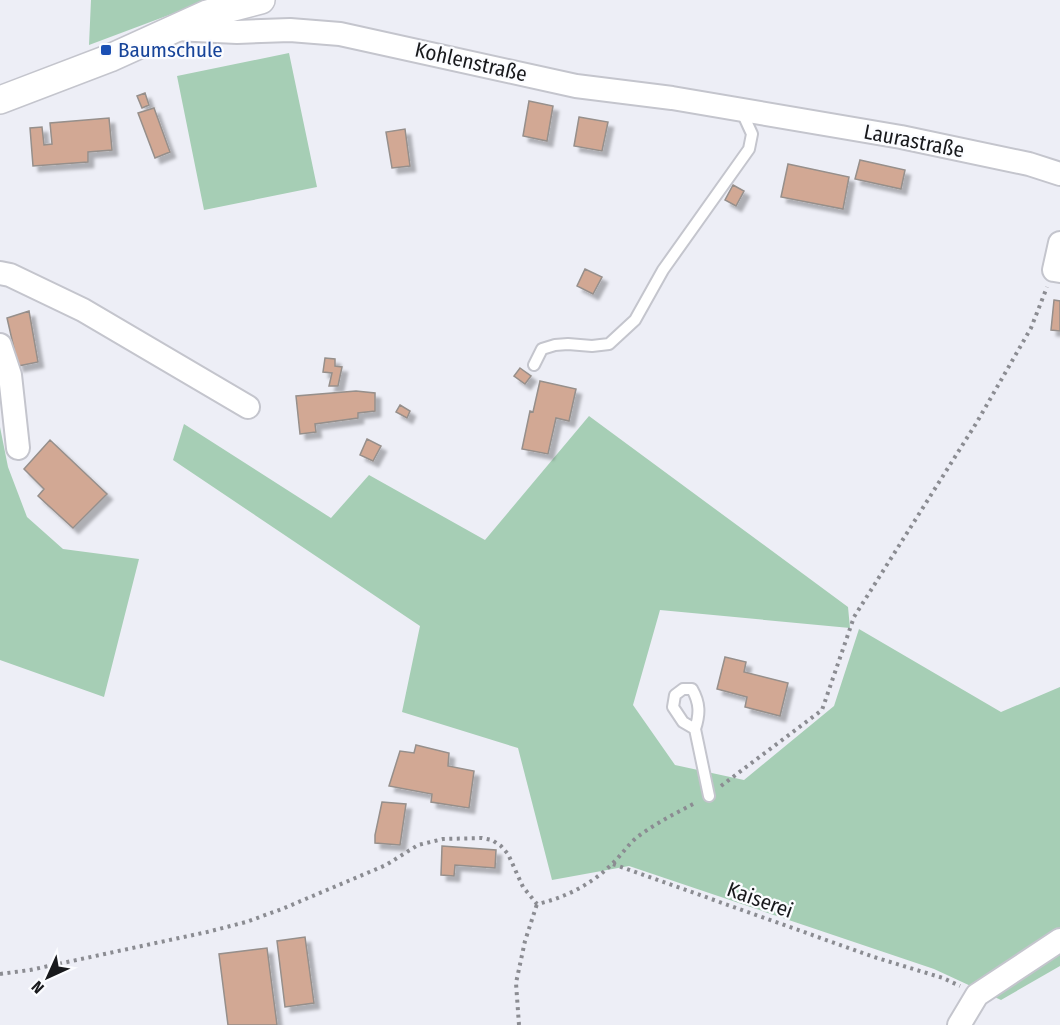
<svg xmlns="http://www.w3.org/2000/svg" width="1060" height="1025" font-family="'Fira Sans Condensed',sans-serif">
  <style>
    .green { fill: #a6ceb5 }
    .building { fill: #d2a894; stroke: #968f8b; stroke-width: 1.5; filter: url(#shadow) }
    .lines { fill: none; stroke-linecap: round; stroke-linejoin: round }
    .service-casing { stroke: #c4c5cd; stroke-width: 14 }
    .minor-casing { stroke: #c4c5cd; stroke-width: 26 }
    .tertiary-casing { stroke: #c4c5cd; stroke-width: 30 }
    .path { stroke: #8b8c92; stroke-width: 4; stroke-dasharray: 3 4.5; stroke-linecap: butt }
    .service { stroke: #fff; stroke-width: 10 }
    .minor { stroke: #fff; stroke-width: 22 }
    .tertiary { stroke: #fff; stroke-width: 27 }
    .transit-dot { fill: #1a4fb4; stroke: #fbfcff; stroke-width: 2 }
    .labels { text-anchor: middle; stroke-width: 4.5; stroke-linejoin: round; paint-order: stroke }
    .transit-label { font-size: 21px; fill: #164399; stroke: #fbfcff; text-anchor: start }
    .street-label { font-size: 21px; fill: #18191c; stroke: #fbfcff }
  </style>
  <defs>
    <filter id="shadow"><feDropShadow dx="5.5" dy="5.5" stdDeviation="1.5" flood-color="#0004"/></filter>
  </defs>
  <rect width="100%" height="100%" fill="#edeef6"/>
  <path class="green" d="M91,0H209L89,45Z
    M289,53L317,187L204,210L177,76Z
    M589,416L848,607L850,628L660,610L633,705L675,765L744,780L834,706L859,629L1001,712L1060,687V966L1001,1000L934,969L629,866L552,880L518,748L402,712L420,626L173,460L184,424L331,518L369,475L485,540Z
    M0,427L8,467L27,517L63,549L139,559L104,697L0,660Z"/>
  <path class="building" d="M145,93L149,105L142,108L137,96Z
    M529,101L553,106L547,141L523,136Z
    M154,108L170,152L155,158L138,113Z
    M579,117L608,122L602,151L574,146Z
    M109,118L112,150L88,152V162L33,166L30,128L42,127L44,145L52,144L50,123Z
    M405,129L410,166L392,168L386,132Z
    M860,160L905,170L901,189L855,179Z
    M788,164L849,177L843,209L781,197Z
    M733,185L744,191L736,206L725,200Z
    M585,269L602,277L593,294L577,286Z
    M1054,300L1060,301V331L1051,330Z
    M29,311L38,362L18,366L7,318Z
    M325,358L335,359V366L342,367L338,386H329L332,373L323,372Z
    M520,368L531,376L525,384L514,376Z
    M540,381L576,389L569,421L556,418L548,454L522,449L530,411L533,412Z
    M356,391L375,393V411L358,413V418L315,424L316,432L300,434L296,396Z
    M400,405L410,411L407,418L396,412Z
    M367,439L381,446L373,461L360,455Z
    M50,440L107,494L73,528L38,496L44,489L24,469Z
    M725,657L746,662L744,672L788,683L780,716L745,707L747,697L717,689Z
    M416,745L449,753L448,766L474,771L469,808L431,802L432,794L389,786L400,751L414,753Z
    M382,802L406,804L400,845L375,843V835Z
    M442,846L496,850L495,868L455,865L454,876L441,875Z
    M305,937L314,1003L285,1007L277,941Z
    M267,948L277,1025H228L219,954Z"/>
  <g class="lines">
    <defs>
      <path id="service" d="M534,365L542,349L555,345L568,344L592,346L609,344L635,320L663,270L749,149L752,134L741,110
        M695,729C700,714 700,703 692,689H683L675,695L673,707L683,722L695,729L709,796"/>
      <path id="minor" d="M175,29L237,32L290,30L340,34L576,86L672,98L901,137L1029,164L1060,174
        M1060,243L1054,270L1060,271
        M0,273L10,275L83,310L248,407
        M0,345L10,375L18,448
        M959,1025L977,995L1060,940"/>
      <path id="tertiary" d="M0,100L110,58L207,14L261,0"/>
    </defs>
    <use href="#service" class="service-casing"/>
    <use href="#minor" class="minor-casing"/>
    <use href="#tertiary" class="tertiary-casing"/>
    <path class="path" d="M721,786L822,710L854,617L977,422L1031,328L1047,287
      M613,864L874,957L943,978L960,986
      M0,974L30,970L207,932L246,922L282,909L386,865L418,845L443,839L482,838L492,840L501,846L508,854L523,887L537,904C565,898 594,883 614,862C623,853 630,842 640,835C658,822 678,812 697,802
      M519,1025L516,983L525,941L537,904"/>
    <use href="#service" class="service"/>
    <use href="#minor" class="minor"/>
    <use href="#tertiary" class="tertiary"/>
  </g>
  <rect class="transit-dot" x="100" y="44" width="12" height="12" rx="3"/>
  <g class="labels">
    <g class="transit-label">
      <text x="118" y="57">Baumschule</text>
    </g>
    <g class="street-label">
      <text transform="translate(471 62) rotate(13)" y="7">Kohlenstraße</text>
      <text transform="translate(914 141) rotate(11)" y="7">Laurastraße</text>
      <text transform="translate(760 900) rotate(20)" y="7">Kaiserei</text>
    </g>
  </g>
  <g transform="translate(48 977) rotate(225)" stroke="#fbfcff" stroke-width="4.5" paint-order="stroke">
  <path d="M0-4.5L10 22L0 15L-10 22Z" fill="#18191c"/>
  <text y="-9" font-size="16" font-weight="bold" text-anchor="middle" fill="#18191c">N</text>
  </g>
</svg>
